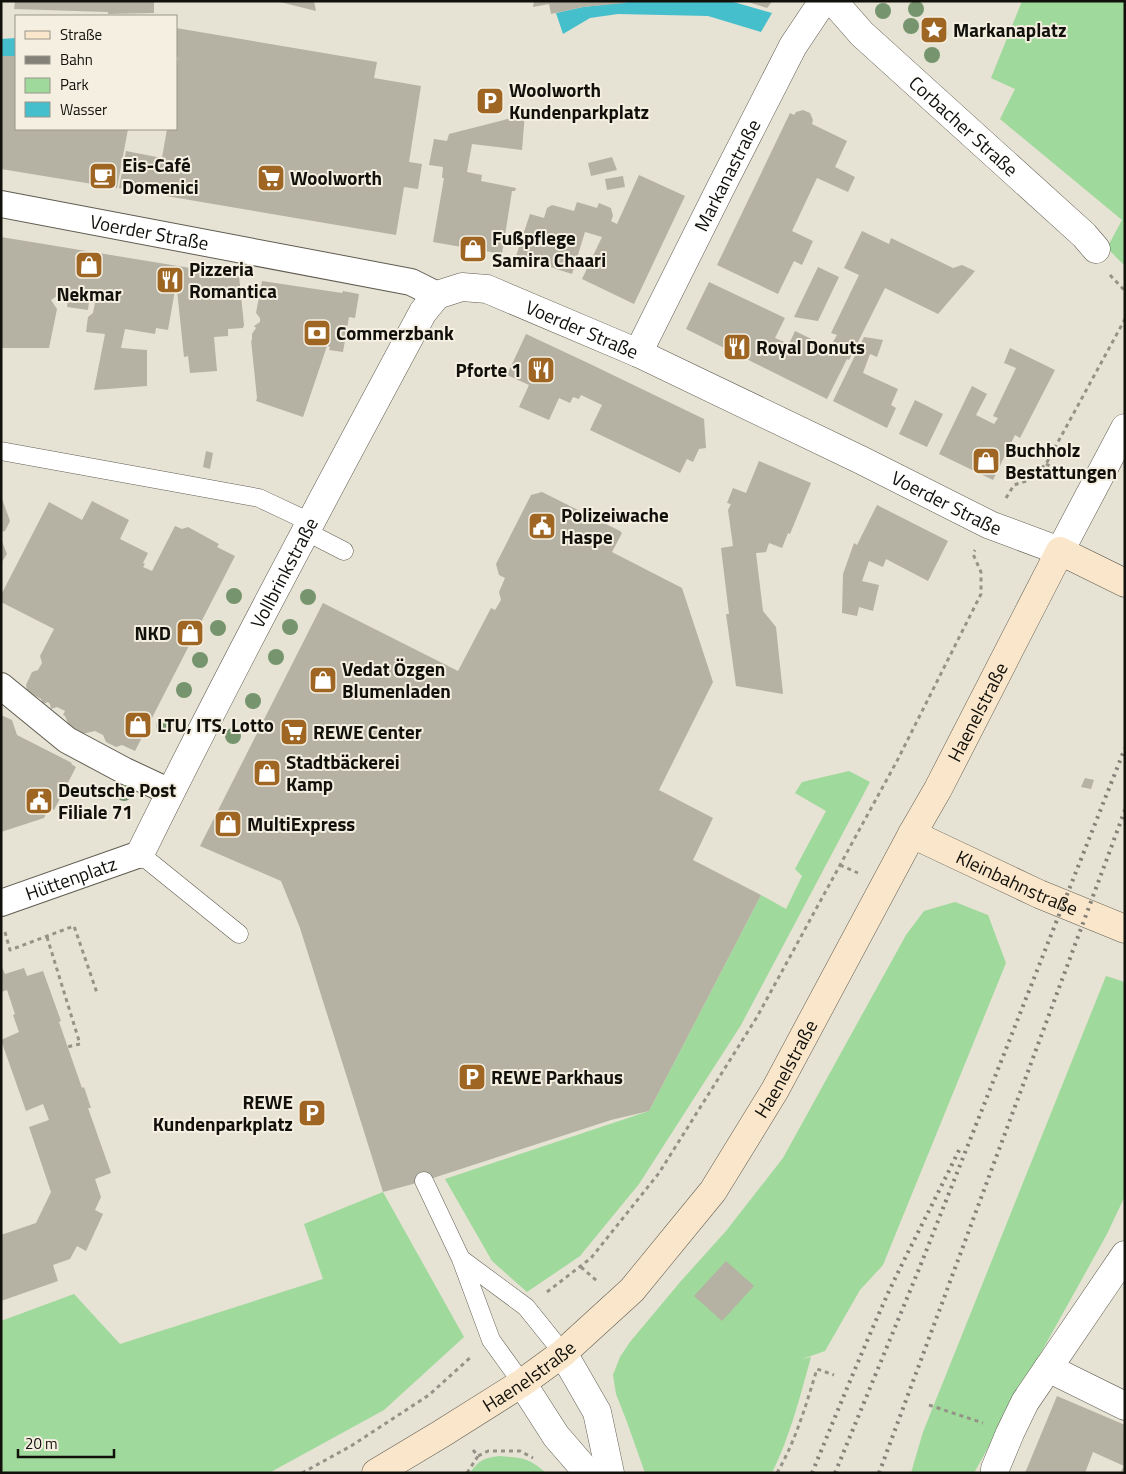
<svg xmlns="http://www.w3.org/2000/svg" width="1126" height="1474" font-family="'Titillium Web',sans-serif">
  <style>
    .green { fill: #9fd99b }
    .water { fill: #46bfcc }
    .building { fill: #b5b1a3 }
    .lines { fill: none; stroke-linecap: round; stroke-linejoin: round }
    .service-casing { stroke: #605c50; stroke-width: 19 }
    .pedestrian-casing { stroke: #605c50; stroke-width: 28 }
    .minor-casing { stroke: #605c50; stroke-width: 29 }
    .tertiary-casing { stroke: #605c50; stroke-width: 29 }
    .secondary-casing { stroke: #605c50; stroke-width: 29 }
    .path { stroke: #959288; stroke-width: 3; stroke-dasharray: 4 4; stroke-linecap: butt }
    .service { stroke: #fff; stroke-width: 18 }
    .pedestrian { stroke: #fff; stroke-width: 26 }
    .minor { stroke: #fff; stroke-width: 28 }
    .tertiary { stroke: #fff; stroke-width: 28 }
    .secondary { stroke: #fae7cb; stroke-width: 28 }
    .rail { stroke: #848178; stroke-width: 4; stroke-dasharray: 2.5 5; stroke-linecap: butt }
    .tree { fill: #76956e }
    .labels { text-anchor: middle; stroke-width: 4; stroke-linejoin: round; paint-order: stroke }
    .poi-label { font-size: 19px; font-weight: bold; fill: #11100b; stroke: #f4efe1; text-anchor: start }
    .street-label { font-size: 19px; fill: #11100b; stroke: #f4efe1 }
  </style>
  <rect width="100%" height="100%" fill="#e6e2d4"/>
  <path class="green" d="M1022,1H1125V266L1107,248L1122,220L1000,119L1015,89L991,78Z
    M849,771L870,782L741,1025L639,1184L580,1256L527,1292L492,1261L445,1179L649,1111L761,895L786,909L802,876L795,869L826,811L795,793L802,782Z
    M955,902L988,915L1006,963L883,1265L860,1290L825,1351L802,1359L811,1357C800,1397 790,1436 772,1473H645L627,1422L616,1394L613,1375L620,1357L630,1342L681,1281L726,1231L783,1158L906,935L924,911Z
    M1106,976L1125,982V1196L1107,1234L974,1473H911L923,1432Z
    M383,1192L464,1337L384,1410L269,1473H1V1321L74,1294L120,1344L323,1279L304,1224Z
    M499,1456C522,1458 528,1457 546,1473H470C479,1460 484,1458 499,1456Z"/>
  <path class="water" d="M637,1H730L772,13L761,32L708,16L618,14L590,18L563,34L556,13L583,7Z
    M16,38V56H1V39Z"/>
  <path class="building" d="M15,1H154V13L108,14V12L14,9Z
    M280,1H314L316,11L280,2Z
    M534,1H625V3L583,7L551,14L549,4L533,7Z
    M770,1L771,3L767,8L748,2Z
    M176,28L377,62L374,78L421,86L409,162L422,164L418,189L404,187L396,235L119,188L126,151L162,158L167,129H176V70L178,57H176Z
    M1,56H16V129H128L117,188L1,169Z
    M803,110L810,113L813,120L812,124L847,141L835,167L855,177L848,192L817,178L792,231L813,241L802,265L794,261L778,294L717,265L790,113L794,115L796,112Z
    M525,113L522,150L472,144L467,172L482,175L481,181L516,188L515,191H512L502,254L433,242L444,178H442L443,167L429,165L434,139L447,141L449,134L504,120Z
    M612,157L617,170L591,176L588,163Z
    M639,175L685,196L634,304L582,279L602,237L585,232L572,274L516,256L530,214L544,218L547,208L552,205L574,211L577,202L597,208L599,203L611,208L613,216L611,221L617,224Z
    M623,176L625,187L607,190L605,179Z
    M862,231L889,244L891,238L953,268L962,265L975,271L938,314L885,288L849,360L847,359L827,399L686,329L709,282L785,318L775,338L789,344L795,331L836,351L839,344L833,342L837,335L831,333L859,275L844,268Z
    M1,237L239,276L244,325L243,328L228,329V336L214,337L217,371L190,373L188,356L184,357L177,290L178,273L168,330L156,328L155,334L125,329L121,348L147,350V386L94,390L105,334L86,332L88,317L93,313L95,303L89,302L88,310L67,307L68,298L57,296L51,300L57,309L49,348H1Z
    M818,267L839,277L818,321L794,317Z
    M262,281L342,293L343,291L359,294L355,318L349,317L343,352L329,350L330,347L327,346L303,417L256,401L257,398L251,340L252,341V334L256,328L254,326L260,322V318L256,313Z
    M526,334L588,363L704,419L706,448L699,449L693,462L687,459L680,473L590,430L602,405L581,395L579,399L573,397L570,403L559,398L549,420L519,407L529,385L507,375Z
    M864,337L883,340L877,357L870,354L863,373L898,389L891,405L896,408L887,428L833,401Z
    M1010,348L1055,370L1020,438L1015,435L993,480L939,454L972,386L987,394L976,415L994,424L998,418L993,416L1016,368L1004,363Z
    M915,400L943,414L927,447L899,434Z
    M206,451L213,453L210,469L203,467Z
    M759,461L811,483L790,534L788,533L782,548L769,543L766,552L756,553L763,611L776,627L783,694L736,686L726,614H729L721,548L733,546L728,510L731,504L727,503L733,488L746,493Z
    M542,492L620,531L622,533L612,552L682,588L713,682L659,790L713,818L693,860L761,895L649,1111L611,1120L424,1181L383,1192L300,928L281,881L200,846L323,603L458,671L491,608L495,610L501,600L499,592L505,578L499,575L496,564L531,495Z
    M1,496L10,521L5,531L1,532Z
    M92,501L129,520L120,539L148,553L143,563L145,564L143,567L152,571L175,526L182,529L188,527L219,544L217,547L235,556L135,751L122,745L116,747L106,742L103,735L95,731L82,734L70,728L65,716L63,715L65,711L57,707L51,709L50,704L48,702L43,704L41,699L27,691L26,685L32,672L38,670L42,663L40,656L54,629L1,602V595L49,502L82,520Z
    M877,505L948,541L928,581L886,559L883,567L869,561L862,581L879,585L873,611L859,607L857,616L842,613L843,574L854,543L857,545Z
    M1,539L7,554L1,563Z
    M1,715L12,720L17,735L72,763L71,764L76,767L54,810L49,807L44,818L1,832Z
    M1085,778L1094,780L1091,789L1081,787Z
    M1,965L5,974L24,968L27,976L43,971L61,1021L59,1022L82,1088L84,1087L91,1108H88L111,1173L95,1179L101,1197L95,1210L103,1214L86,1251L77,1246L70,1259L53,1265L58,1281L1,1301V1235L36,1223L51,1192L29,1127L49,1120L43,1104L26,1111L1,1040L19,1032L13,1015L15,1014L7,990L1,992Z
    M726,1261L754,1286L722,1321L694,1296Z
    M1057,1396L1125,1425V1473L1121,1471L1124,1466L1093,1452L1085,1473H1025Z"/>
  <g class="lines">
    <defs>
      <path id="service" d="M1,451L259,498L310,522
        M305,531L344,551
        M140,854L239,934
        M424,1181L461,1259L491,1340L522,1383
        M461,1259L526,1307L563,1353"/>
      <g id="pedestrian">
        <path id="s1" d="M1,204L411,282L437,295"/>
        <path d="M1,686L67,740L125,771L170,792"/>
        <path id="s2" d="M1,903L140,854"/>
      </g>
      <g id="minor">
        <path id="s3" d="M833,1L862,34L1084,235L1096,249"/>
        <path id="s4" d="M638,353L721,187L793,46L823,1"/>
        <path id="s5" d="M140,854C230,671 327,491 423,312L437,295L462,287L487,289L638,353L861,460L990,525L1060,551"/>
        <path d="M563,1353L597,1412L610,1473"/>
        <path d="M1048,1368L1125,1406"/>
        <path d="M522,1383L556,1436L588,1473"/>
        <path d="M995,1473V1469L1010,1433L1025,1402L1125,1255"/>
      </g>
      <path id="tertiary" d="M1060,551L1125,428"/>
      <g id="secondary">
        <path id="s6" d="M912,834L1039,894L1125,929"/>
        <path id="s7" d="M376,1473L441,1434L522,1383L563,1353L632,1290L713,1191L775,1090L912,834L938,789L1060,551L1125,583"/>
      </g>
    </defs>
    <use href="#service" class="service-casing"/>
    <use href="#pedestrian" class="pedestrian-casing"/>
    <use href="#minor" class="minor-casing"/>
    <use href="#tertiary" class="tertiary-casing"/>
    <use href="#secondary" class="secondary-casing"/>
    <path class="path" d="M1110,275L1125,291
      M1046,464L1067,475
      M1006,498L1014,485L1029,480L1046,464L1125,319
      M840,865L858,873
      M5,932L10,950L74,926L97,993
      M47,937L80,1044L67,1047
      M581,1267L597,1281
      M547,1292L591,1258L659,1173L757,1017L898,759L981,594V572L973,554L975,550
      M929,1405L983,1423
      M473,1450L478,1456L488,1451H520L533,1458
      M302,1473L351,1446L429,1395L472,1356
      M467,1473L478,1456
      M777,1473C796,1440 806,1405 817,1369L834,1375"/>
    <use href="#service" class="service"/>
    <use href="#pedestrian" class="pedestrian"/>
    <use href="#minor" class="minor"/>
    <use href="#tertiary" class="tertiary"/>
    <use href="#secondary" class="secondary"/>
    <path class="rail" d="M812,1473C837,1412 862,1351 889,1291C912,1243 937,1196 960,1148
      M835,1473L919,1269L1125,748
      M879,1473L1125,810"/>
  </g>
  <g class="tree">
    <circle cx="916" cy="9" r="8"/>
    <circle cx="883" cy="11" r="8"/>
    <circle cx="911" cy="26" r="8"/>
    <circle cx="940" cy="33" r="8"/>
    <circle cx="932" cy="55" r="8"/>
    <circle cx="234" cy="596" r="8"/>
    <circle cx="308" cy="597" r="8"/>
    <circle cx="290" cy="627" r="8"/>
    <circle cx="218" cy="628" r="8"/>
    <circle cx="276" cy="657" r="8"/>
    <circle cx="200" cy="660" r="8"/>
    <circle cx="184" cy="690" r="8"/>
    <circle cx="253" cy="701" r="8"/>
    <circle cx="164" cy="726" r="8"/>
    <circle cx="233" cy="736" r="8"/>
    <circle cx="124" cy="793" r="8"/>
  </g>
  <defs>
    <symbol id="sight-square" viewBox="-11 -11 22 22"><rect x="-9" y="-9" width="18" height="18" rx="4" fill="#9e6622" stroke="#f4efe1"/><path d="M0-6L1.8-2.2L6-1.7L2.9 1.2L3.7 5.4L0 3.3L-3.7 5.4L-2.9 1.2L-6-1.7L-1.8-2.2Z" fill="#fff"/></symbol>
    <symbol id="parking-square" viewBox="-11 -11 22 22"><rect x="-9" y="-9" width="18" height="18" rx="4" fill="#9e6622" stroke="#f4efe1"/><path d="M-3.5-5.5H1a3.5 3.5 0 0 1 0 7H-1V5.5H-3.5ZM-1-3.4V-.6H.8a1.4 1.4 0 0 0 0-2.8Z" fill="#fff"/></symbol>
    <symbol id="cafe-square" viewBox="-11 -11 22 22"><rect x="-9" y="-9" width="18" height="18" rx="4" fill="#9e6622" stroke="#f4efe1"/><path d="M-5.5-4.5H6V0H3Q3 3.5 0 3.5H-2.5Q-5.5 3.5-5.5 0ZM3-3.2v2h1.7v-2ZM-6 4.5H4V6H-6Z" fill="#fff"/></symbol>
    <symbol id="supermarket-square" viewBox="-11 -11 22 22"><rect x="-9" y="-9" width="18" height="18" rx="4" fill="#9e6622" stroke="#f4efe1"/><path d="M-6-5.5h2.5l.6 2H6L4.5 2H-2.5L-4.4-4H-6ZM-1.5 3.2a1.3 1.3 0 1 0 .1 0ZM3 3.2a1.3 1.3 0 1 0 .1 0Z" fill="#fff"/></symbol>
    <symbol id="shop-square" viewBox="-11 -11 22 22"><rect x="-9" y="-9" width="18" height="18" rx="4" fill="#9e6622" stroke="#f4efe1"/><path d="M-5-2.5h2.3a2.7 3.5 0 0 1 5.4 0H5L5.5 6h-11ZM-1.5-2.5h3a1.5 2.3 0 0 0-3 0Z" fill="#fff"/></symbol>
    <symbol id="restaurant-square" viewBox="-11 -11 22 22"><rect x="-9" y="-9" width="18" height="18" rx="4" fill="#9e6622" stroke="#f4efe1"/><path d="M-5-6h1v4h1v-4h1v4h1v-4h1v5L-1.5 .5V6h-2V.5L-5-1ZM5-6V6H3V1.5H1.5Q1.5-4 5-6Z" fill="#fff"/></symbol>
    <symbol id="bank-square" viewBox="-11 -11 22 22"><rect x="-9" y="-9" width="18" height="18" rx="4" fill="#9e6622" stroke="#f4efe1"/><path d="M-6-4H6V4H-6ZM0-2.3a2.3 2.3 0 1 0 0 4.6a2.3 2.3 0 1 0 0-4.6Z" fill="#fff"/></symbol>
    <symbol id="civic-square" viewBox="-11 -11 22 22"><rect x="-9" y="-9" width="18" height="18" rx="4" fill="#9e6622" stroke="#f4efe1"/><path d="M-.6-6.5H3V-4.5H.6V-3L4-1V1h2V6H-6V1h2V-1L-.6-3ZM-1.2 2.5V6h2.4V2.5Z" fill="#fff"/></symbol>
  </defs>
  <g fill-rule="evenodd">
    <use href="#sight-square" x="918" y="14" width="32" height="32"/>
    <use href="#parking-square" x="474" y="85" width="32" height="32"/>
    <use href="#cafe-square" x="87" y="160" width="32" height="32"/>
    <use href="#supermarket-square" x="255" y="162" width="32" height="32"/>
    <use href="#shop-square" x="457" y="233" width="32" height="32"/>
    <use href="#shop-square" x="73" y="249" width="32" height="32"/>
    <use href="#restaurant-square" x="154" y="264" width="32" height="32"/>
    <use href="#bank-square" x="301" y="317" width="32" height="32"/>
    <use href="#restaurant-square" x="721" y="331" width="32" height="32"/>
    <use href="#restaurant-square" x="525" y="354" width="32" height="32"/>
    <use href="#shop-square" x="970" y="445" width="32" height="32"/>
    <use href="#civic-square" x="526" y="510" width="32" height="32"/>
    <use href="#shop-square" x="174" y="617" width="32" height="32"/>
    <use href="#shop-square" x="307" y="664" width="32" height="32"/>
    <use href="#shop-square" x="122" y="709" width="32" height="32"/>
    <use href="#supermarket-square" x="278" y="716" width="32" height="32"/>
    <use href="#shop-square" x="251" y="757" width="32" height="32"/>
    <use href="#civic-square" x="23" y="785" width="32" height="32"/>
    <use href="#shop-square" x="212" y="808" width="32" height="32"/>
    <use href="#parking-square" x="456" y="1061" width="32" height="32"/>
    <use href="#parking-square" x="296" y="1097" width="32" height="32"/>
  </g>
  <g class="labels">
    <g class="poi-label">
      <text x="953" y="37">Markanaplatz</text>
      <text x="509" y="97">Woolworth<tspan x="509" dy="22">Kundenparkplatz</tspan></text>
      <text x="122" y="172">Eis-Café<tspan x="122" dy="22">Domenici</tspan></text>
      <text x="290" y="185">Woolworth</text>
      <text x="492" y="245">Fußpflege<tspan x="492" dy="22">Samira Chaari</tspan></text>
      <text x="189" y="276">Pizzeria<tspan x="189" dy="22">Romantica</tspan></text>
      <text x="89" y="301" text-anchor="middle">Nekmar</text>
      <text x="336" y="340">Commerzbank</text>
      <text x="756" y="354">Royal Donuts</text>
      <text x="522" y="377" text-anchor="end">Pforte 1</text>
      <text x="1005" y="457">Buchholz<tspan x="1005" dy="22">Bestattungen</tspan></text>
      <text x="561" y="522">Polizeiwache<tspan x="561" dy="22">Haspe</tspan></text>
      <text x="171" y="640" text-anchor="end">NKD</text>
      <text x="342" y="676">Vedat Özgen<tspan x="342" dy="22">Blumenladen</tspan></text>
      <text x="157" y="732">LTU, ITS, Lotto</text>
      <text x="313" y="739">REWE Center</text>
      <text x="286" y="769">Stadtbäckerei<tspan x="286" dy="22">Kamp</tspan></text>
      <text x="58" y="797">Deutsche Post<tspan x="58" dy="22">Filiale 71</tspan></text>
      <text x="247" y="831">MultiExpress</text>
      <text x="491" y="1084">REWE Parkhaus</text>
      <text x="293" y="1109" text-anchor="end">REWE<tspan x="293" dy="22">Kundenparkplatz</tspan></text>
    </g>
    <g class="street-label">
      <text dy="7" stroke="none"><textPath href="#s3" startOffset="181">Corbacher Straße</textPath></text>
      <text dy="7" stroke="none"><textPath href="#s4" startOffset="199">Markanastraße</textPath></text>
      <text dy="7" stroke="none"><textPath href="#s1" startOffset="151">Voerder Straße</textPath></text>
      <text dy="7" stroke="none"><textPath href="#s5" startOffset="788">Voerder Straße</textPath></text>
      <text dy="7" stroke="none"><textPath href="#s5" startOffset="1192">Voerder Straße</textPath></text>
      <text dy="7" stroke="none"><textPath href="#s5" startOffset="316">Vollbrinkstraße</textPath></text>
      <text dy="7" stroke="none"><textPath href="#s7" startOffset="991">Haenelstraße</textPath></text>
      <text dy="7" stroke="none"><textPath href="#s2" startOffset="74">Hüttenplatz</textPath></text>
      <text dy="7" stroke="none"><textPath href="#s6" startOffset="116">Kleinbahnstraße</textPath></text>
      <text dy="7" stroke="none"><textPath href="#s7" startOffset="586">Haenelstraße</textPath></text>
      <text dy="7" stroke="none"><textPath href="#s7" startOffset="181">Haenelstraße</textPath></text>
    </g>
  </g>
  <rect width="1126" height="1474" fill="none" stroke="#11100b" stroke-width="5"/>
  <rect x="15" y="15" width="162" height="115" fill="#f4efe1" stroke="#99968b"/>
  <rect x="25" y="31" width="25" height="8" fill="#fae7cb" stroke="#99968b"/>
  <text x="60" y="40" font-size="15" fill="#11100b">Straße</text>
  <rect x="25" y="56" width="25" height="8" fill="#848178" stroke="#99968b"/>
  <text x="60" y="65" font-size="15" fill="#11100b">Bahn</text>
  <rect x="25" y="78" width="25" height="15" fill="#9fd99b" stroke="#99968b"/>
  <text x="60" y="90" font-size="15" fill="#11100b">Park</text>
  <rect x="25" y="102" width="25" height="15" fill="#46bfcc" stroke="#99968b"/>
  <text x="60" y="115" font-size="15" fill="#11100b">Wasser</text>
  <path d="M18 1449v8h96v-8" fill="none" stroke="#11100b" stroke-width="2.5"/>
  <text x="25" y="1449" font-size="15" fill="#11100b" stroke="#f4efe1" stroke-width="4" paint-order="stroke">20 m</text>
</svg>
